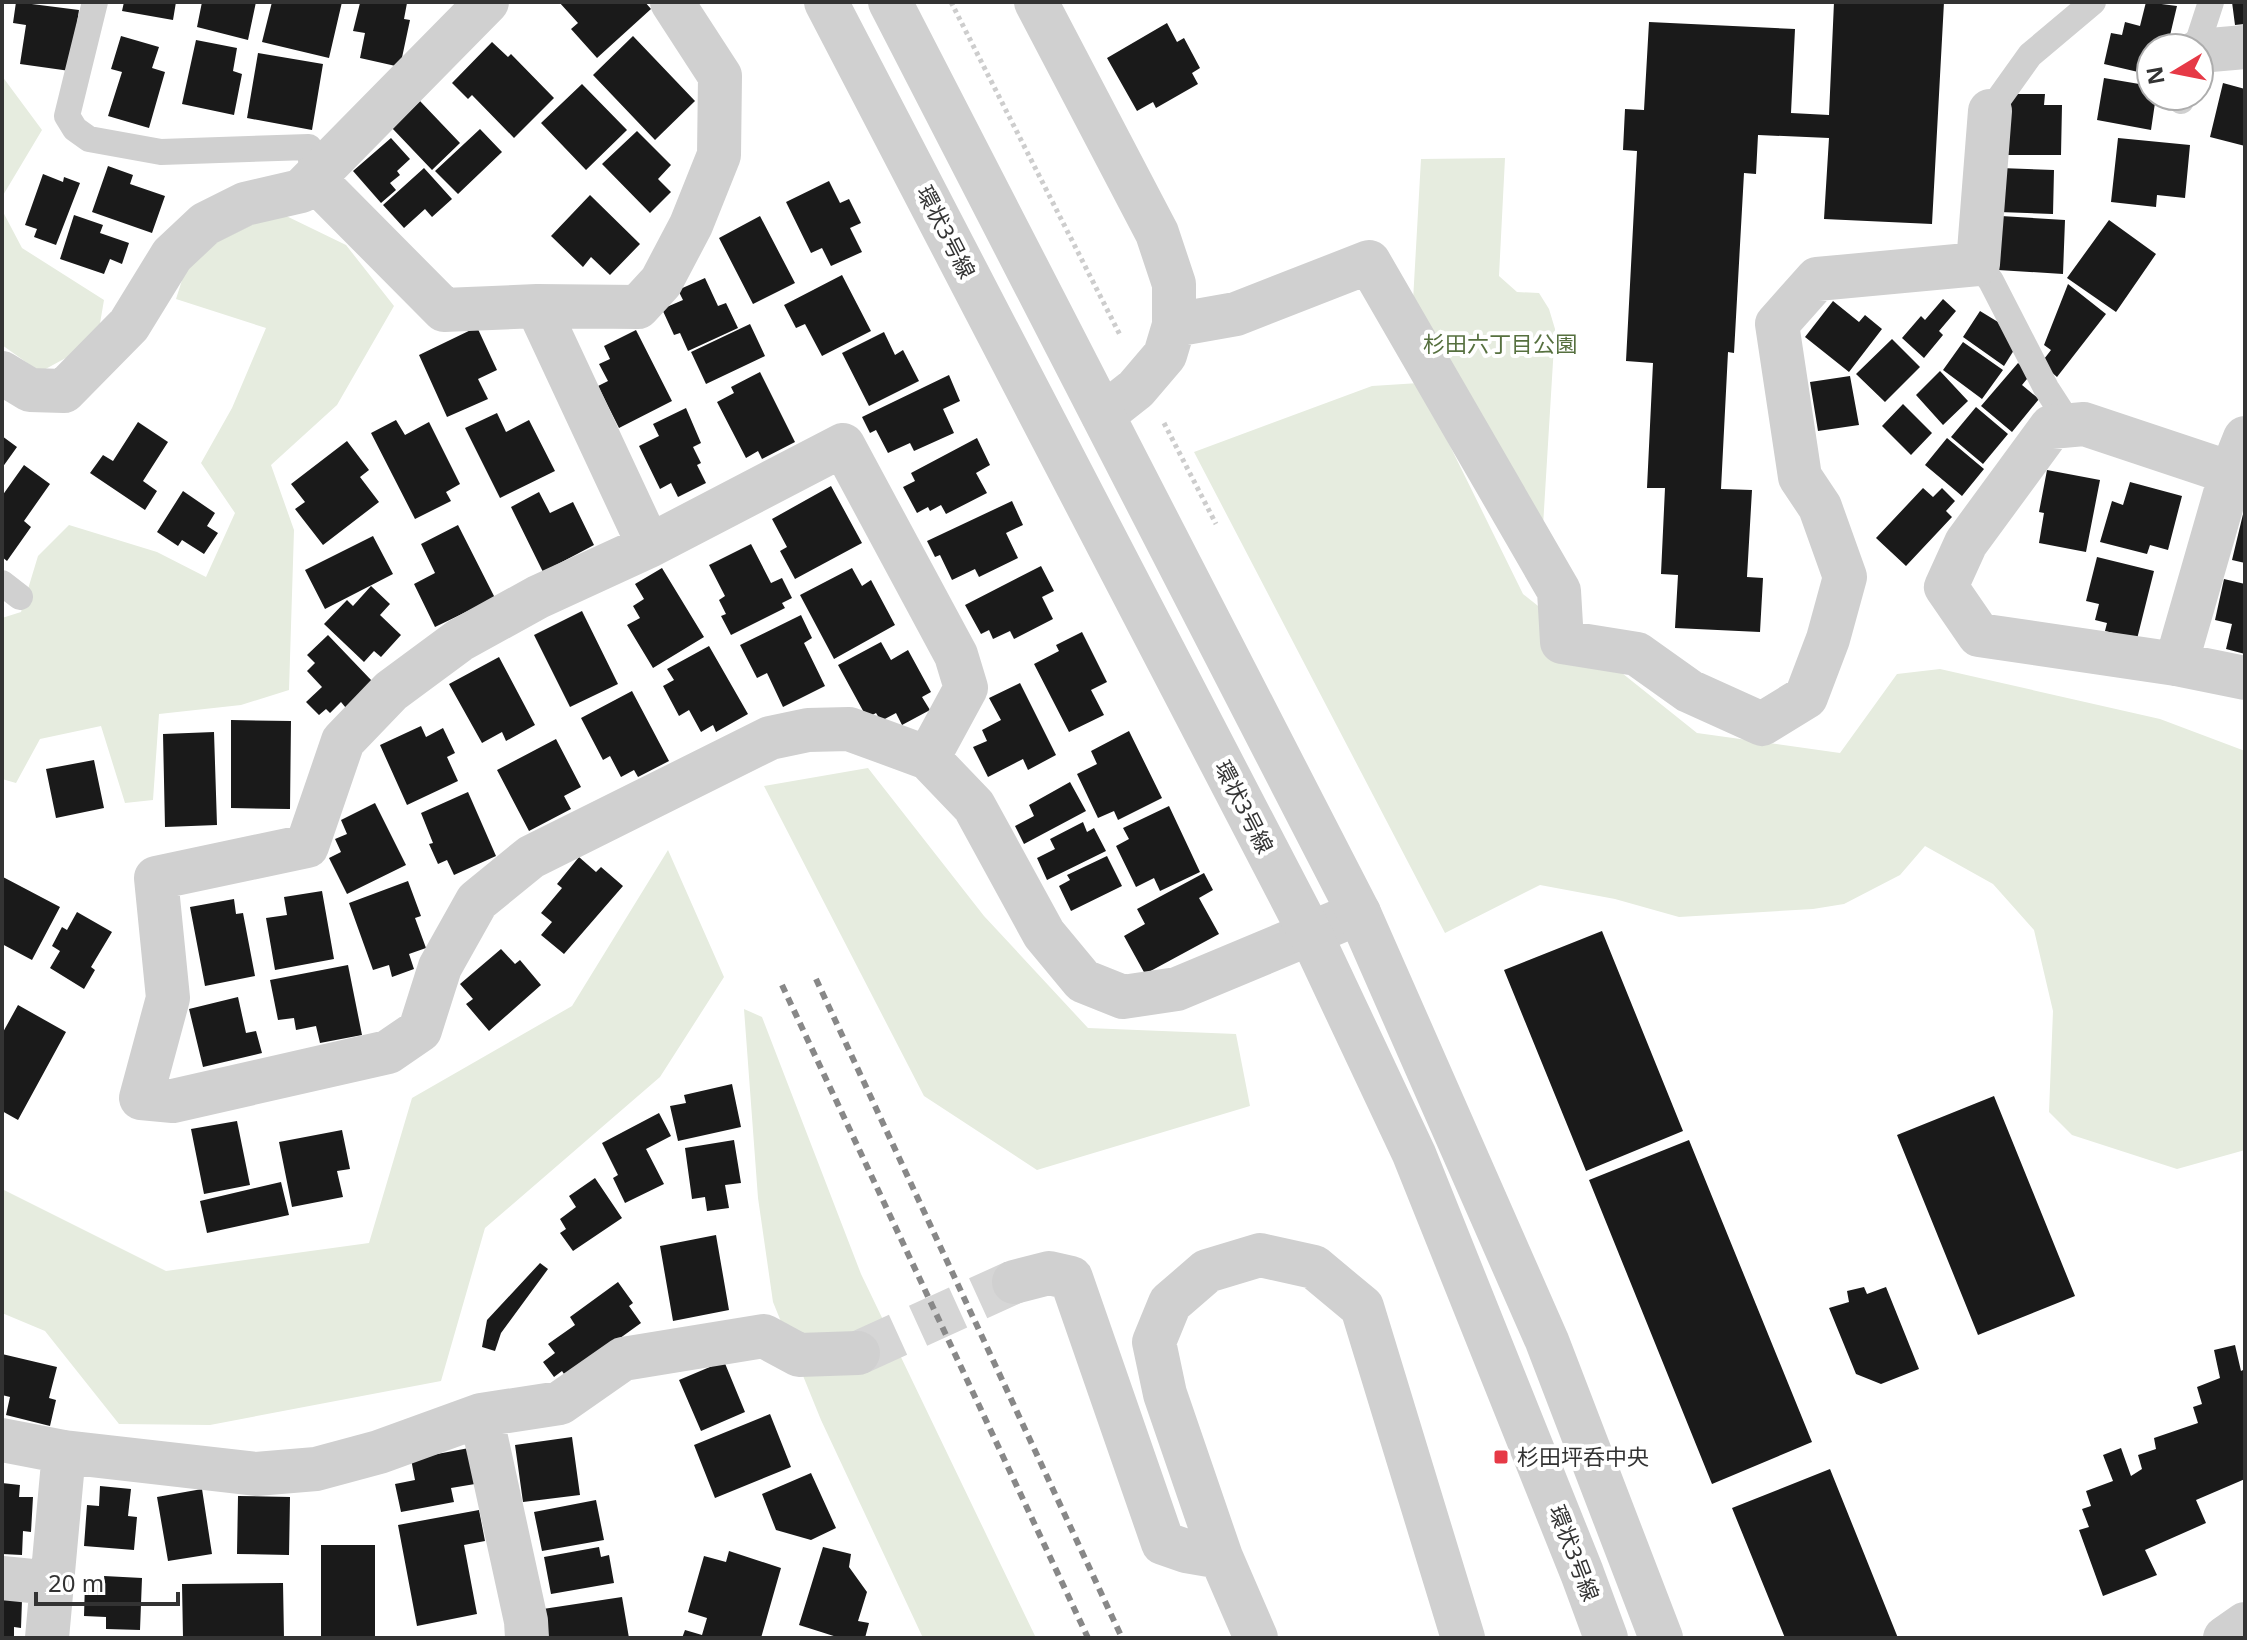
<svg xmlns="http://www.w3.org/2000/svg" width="2247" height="1640" font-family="'Noto Sans','Noto Sans JP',sans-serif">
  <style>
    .green { fill: #e6ecdf }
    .building { fill: #1a1a1a }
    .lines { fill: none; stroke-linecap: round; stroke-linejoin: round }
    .minor-tunnel { stroke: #d6d6d6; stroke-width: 44; stroke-dasharray: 44 22; stroke-linecap: butt }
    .path { stroke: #cdcdcd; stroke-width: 5; stroke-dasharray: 4 4; stroke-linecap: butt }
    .service { stroke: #d0d0d0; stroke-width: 26 }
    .minor { stroke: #d0d0d0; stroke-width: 44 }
    .tertiary { stroke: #d0d0d0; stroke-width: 44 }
    .rail { stroke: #888; stroke-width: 6; stroke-dasharray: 8 6; stroke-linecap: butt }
    .poi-dot { fill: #e63946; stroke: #fff; stroke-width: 3 }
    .labels { text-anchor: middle; stroke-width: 8; stroke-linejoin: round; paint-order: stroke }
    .street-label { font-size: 22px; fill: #333; stroke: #fff }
    .park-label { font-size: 22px; fill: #56703f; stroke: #fff }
    .poi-label { font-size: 22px; fill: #333; stroke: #fff; text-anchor: start }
  </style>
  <rect width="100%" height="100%" fill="#fff"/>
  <path class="green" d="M2,76L42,130L2,197Z
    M1505,158L1499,276L1517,292L1539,293L1549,309L1555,329L1543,526L1413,301L1421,159Z
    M2,210L22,248L104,300L97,341L40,372L2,345Z
    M278,212L346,245L394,306L337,405L271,465L294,530L289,690L241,705L159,714L153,800L125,803L101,726L40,739L16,783L2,779V618L21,612L38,556L69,525L157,552L206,577L235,513L201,463L232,408L266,328L176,299L190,255Z
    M1419,383L1523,594L1697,733L1840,753L1897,674L1940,669L2160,719L2245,751V1150L2177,1169L2072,1135L2049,1112L2053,1011L2034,930L1993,884L1925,846L1900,875L1844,904L1813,909L1679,917L1615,899L1540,885L1445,933L1194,452L1372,386Z
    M868,768L984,916L1088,1028L1236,1034L1250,1106L1037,1170L924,1096L764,786Z
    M668,850L724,977L660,1077L485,1228L441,1381L210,1425L119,1424L45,1331L2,1313V1189L166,1271L369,1243L412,1098L572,1006Z
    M744,1009L762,1017L861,1274L1036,1638H923L821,1420L773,1302L758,1198Z"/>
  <path class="building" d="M16,2L79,10L70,71L20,64L26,25L13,23Z
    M124,2H176L173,20L122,11Z
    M202,2H256L248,40L197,27Z
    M272,2H342L329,58L262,42Z
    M559,2H645L651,9L597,58L571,29L578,23Z
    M1834,2H1944L1932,224L1824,219L1829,138L1758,135L1756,174L1744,173L1734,353L1728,352L1721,489L1752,490L1747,577L1763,578L1760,632L1675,628L1678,575L1661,574L1665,488H1647L1653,363L1626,361L1637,151L1623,150L1625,109L1644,110L1649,22L1795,29L1791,113L1829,115Z
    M2146,2L2177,6L2167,48H2151V75L2104,64L2111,33L2122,35L2125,22L2140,26Z
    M2232,2H2245V24L2235,25Z
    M360,3H407L404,19L410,20L400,67L360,58L365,33L353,31Z
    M1167,23L1177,42L1184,38L1200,68L1192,73L1198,84L1156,108L1153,102L1137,111L1107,58Z
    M121,36L159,47L152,68L165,72L149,128L108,116L122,72L111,69Z
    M633,36L695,101L655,140L593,75Z
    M196,40L237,48L233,71L242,74L234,115L182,104Z
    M492,42L508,57L511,54L554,98L514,138L472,95L468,99L452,83Z
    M258,53L323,64L312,130L247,118Z
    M2104,78L2151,86V96H2156L2151,130L2097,120Z
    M2223,83L2245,89V146L2210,137Z
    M582,84L627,130L586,170L541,123Z
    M2007,94H2045L2044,105H2062L2061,155H2007Z
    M420,101L460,143L432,170L392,128Z
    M480,129L502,152L458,194L435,171Z
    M637,131L671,165L658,179L671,192L650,213L602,164Z
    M391,138L410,159L397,171L400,175L390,183L396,190L381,203L353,171Z
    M2118,138L2190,145L2185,198L2157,195L2156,207L2111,202Z
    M108,166L133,175L130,184L165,196L152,233L92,212Z
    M424,168L452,199L432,217L425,209L404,228L383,205Z
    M2000,168L2054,170L2053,214L1999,212Z
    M43,174L63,182L64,177L80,183L56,245L34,237L37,229L25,225Z
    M829,181L840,203L849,199L861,223L850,228L862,252L831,266L822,248L811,253L786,202Z
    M590,195L640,244L610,275L591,257L583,267L551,236Z
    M74,215L103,225L100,233L129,243L122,264L110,259L104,274L60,259Z
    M760,216L795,283L753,304L719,238Z
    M2001,216L2065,220L2063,274L1998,270Z
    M2109,220L2156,254L2116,312L2067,278Z
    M842,275L871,331L822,356L805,324L796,328L784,305Z
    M705,278L718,306L726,303L738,328L688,351L680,333L674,335L662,309L683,300L678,290Z
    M2068,284L2106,314L2057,377L2041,363L2051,350L2044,345Z
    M1943,299L1956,311L1939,331L1943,335L1924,358L1902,338L1921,316L1925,320Z
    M1833,301L1859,322L1865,315L1882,329L1849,372L1805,337Z
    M1980,311L1998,322L2014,350L2004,366L1963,337Z
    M750,324L765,356L706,384L691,352Z
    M477,327L497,370L478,379L488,399L447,417L419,355Z
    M636,330L672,401L619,428L598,386L608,381L599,364L610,359L604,346Z
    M884,332L895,355L903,350L919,381L869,406L842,353Z
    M1892,339L1920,367L1885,402L1856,374Z
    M1963,342L2003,370L1982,399L1943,370Z
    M2018,363L2031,374L2022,385L2039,399L2012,432L1981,406Z
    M1940,371L1968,401L1943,425L1916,395Z
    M760,372L795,442L762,459L758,451L746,458L717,402L734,393L731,387Z
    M949,375L960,401L943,409L954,433L914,451L910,443L888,453L876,430L870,433L862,417Z
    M1850,376L1859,425L1818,431L1810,382Z
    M1903,404L1932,433L1911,455L1882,426Z
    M1976,407L2008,434L1983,464L1951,437Z
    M686,408L701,443L693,447L701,463L697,465L706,483L678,497L671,483L660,489L639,446L659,436L653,424Z
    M497,413L506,432L529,420L555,471L500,498L465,428Z
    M396,420L405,435L429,422L460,484L446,492L451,501L415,519L371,433Z
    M138,422L168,442L143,481L157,491L145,510L90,473L103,455L113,461Z
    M2,436L17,447L2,468Z
    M977,438L990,465L976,473L987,493L946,514L941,505L930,511L928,507L917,513L903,487L915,481L911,473Z
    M1947,438L1984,469L1962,496L1925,465Z
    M347,441L369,470L360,477L379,502L323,545L295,509L305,502L291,484Z
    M24,465L50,484L24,521L31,527L7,561L2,557V496Z
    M2047,470L2100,480L2086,552L2039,543L2044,513L2039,512Z
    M2130,482L2182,496L2168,550L2150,545L2147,554L2100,542L2112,501L2123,505Z
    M831,486L862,543L795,579L780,551L787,547L772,519Z
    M1923,488L1933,497L1942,488L1955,501L1946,511L1952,517L1906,566L1876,538Z
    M183,491L215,513L207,526L218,533L204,554L182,540L178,546L157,532Z
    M539,492L550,513L573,502L594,545L543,572L511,507Z
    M1012,501L1023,525L1006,533L1018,558L979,577L975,569L952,580L940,555L935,557L927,541Z
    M2244,510L2245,511V563L2232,560Z
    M458,525L495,598L435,627L414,584L435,573L421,544Z
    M373,536L393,574L325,609L305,570Z
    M751,544L771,583L782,578L792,598L782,603L785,608L731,635L721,616L726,614L719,600L725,596L709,565Z
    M2097,557L2154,571L2137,639L2105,631L2107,623L2095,620L2099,604L2086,601Z
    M1041,566L1054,591L1042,597L1053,619L1014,639L1010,631L993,639L989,630L981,634L965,605Z
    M662,568L704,637L653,668L627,625L640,618L633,606L644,599L635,584Z
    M852,568L862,586L871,580L895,625L834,659L800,595Z
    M2224,579L2245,584V654L2226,649L2232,624L2215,620Z
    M371,586L390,604L380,615L401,635L381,657L374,651L364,662L324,624L347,600L353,606Z
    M582,611L618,684L570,707L534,635Z
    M801,615L812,638L804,643L825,686L783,707L767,673L757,678L740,645Z
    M1082,632L1107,682L1091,690L1104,715L1069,732L1034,664L1059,651L1056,645Z
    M328,635L372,681L346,708L341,702L330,713L326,709L319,715L306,702L322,687L307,671L315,663L307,655Z
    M881,642L891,660L908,650L931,692L922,697L930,710L902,725L896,713L881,721L876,713L867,718L838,665Z
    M709,646L748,714L716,732L713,725L701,732L689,710L679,716L663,686L674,680L667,669Z
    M499,657L535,725L506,741L502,732L482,743L449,684Z
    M1020,683L1056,755L1028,770L1023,759L988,777L973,747L987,741L982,730L1001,720L989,698Z
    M632,691L669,761L638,777L634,770L621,777L610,756L603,760L581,718Z
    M231,720L291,721L290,809L231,808Z
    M421,726L426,737L443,728L455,753L447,757L458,781L407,805L380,745Z
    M1129,731L1162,798L1118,820L1114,811L1098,818L1077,774L1097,764L1091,751Z
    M214,732L217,825L165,827L163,734Z
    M556,739L581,787L564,796L571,809L529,831L497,770Z
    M94,760L104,808L56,818L46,769Z
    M1070,782L1086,811L1024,844L1015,826L1034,816L1029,805Z
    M468,792L496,856L454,875L447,860L438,864L429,844L433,843L421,813Z
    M375,803L406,865L347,894L329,858L341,852L335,839L347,834L341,820Z
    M1169,806L1200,872L1160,891L1154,878L1136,887L1116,846L1129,839L1123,828Z
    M1083,822L1087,832L1094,828L1106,851L1047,880L1037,858L1055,849L1050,839Z
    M1107,856L1122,886L1071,911L1059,886L1070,880L1067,875Z
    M579,857L596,872L601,867L623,886L564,954L541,935L552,922L541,913L562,888L557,884Z
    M1204,873L1213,890L1199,898L1219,934L1145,974L1124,936L1145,924L1137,909Z
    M3,877L60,907L32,960L2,944Z
    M408,881L421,916L415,918L426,948L409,954L414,969L392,977L389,965L373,970L349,903Z
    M322,891L334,959L275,970L266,918L287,915L284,897Z
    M234,899L236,914L243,913L255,976L205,986L190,907Z
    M77,912L112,932L91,967L95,970L84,989L50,968L60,951L52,946L62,927L67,930Z
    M1602,931L1683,1131L1586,1171L1504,970Z
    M501,949L515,964L520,960L541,985L489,1031L466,1004L473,999L460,984Z
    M348,965L362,1035L320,1043L316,1026L296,1030L294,1018L278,1020L270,980Z
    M238,997L246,1033L256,1031L262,1053L203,1067L189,1009Z
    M18,1005L66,1032L18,1120L2,1111V1034Z
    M732,1084L741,1127L678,1141L670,1106L686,1103L684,1095Z
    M1994,1096L2075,1296L1978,1335L1897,1135Z
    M659,1113L671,1136L646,1149L664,1184L625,1203L613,1178L618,1175L602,1143Z
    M237,1121L250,1185L204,1194L191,1129Z
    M342,1130L350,1169L337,1171L343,1197L292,1207L279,1142Z
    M734,1140L741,1183L725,1185L729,1208L707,1211L705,1197L692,1199L685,1148Z
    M1689,1140L1812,1442L1712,1484L1589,1180Z
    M595,1178L622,1218L573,1251L560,1233L566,1229L560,1219L576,1207L569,1196Z
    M281,1182L289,1215L207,1233L200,1201Z
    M716,1235L729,1310L673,1321L660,1246Z
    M540,1263L548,1269L501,1333L495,1351L482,1347L487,1320Z
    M618,1282L633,1303L629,1306L641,1323L566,1377L562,1371L554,1377L543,1362L555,1353L548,1344L575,1325L570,1317Z
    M1864,1287L1867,1294L1886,1287L1919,1369L1881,1384L1856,1374L1829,1308L1849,1302L1847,1291Z
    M2235,1345L2241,1371L2245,1369V1479L2196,1500L2206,1523L2145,1550L2157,1575L2103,1596L2079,1530L2089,1527L2082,1509L2091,1506L2086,1491L2113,1481L2103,1455L2121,1448L2131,1476L2142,1469L2138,1455L2156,1449L2154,1438L2198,1423L2193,1407L2202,1404L2197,1387L2220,1378L2214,1350Z
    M2,1354L57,1367L49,1398L56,1400L50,1426L6,1415L10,1397L2,1395Z
    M724,1361L745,1412L701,1431L679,1380Z
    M770,1414L791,1467L715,1498L694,1445Z
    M572,1437L580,1495L523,1502L515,1445Z
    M469,1448L475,1484L451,1488L454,1502L401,1512L395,1484L415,1480L411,1459Z
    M1830,1469L1898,1638H1785L1732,1508Z
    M811,1473L836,1528L811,1540L776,1530L762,1494Z
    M2,1483L20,1485L19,1497H33L31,1532L23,1531L22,1555L2,1554Z
    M100,1486L131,1489L128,1516L137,1517L134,1550L84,1546L87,1505L99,1506Z
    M202,1489L212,1554L168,1561L157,1497Z
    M238,1496L290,1497L289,1555L237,1554Z
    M596,1500L604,1540L542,1551L534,1512Z
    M479,1510L485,1541L464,1545L477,1614L417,1626L398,1525Z
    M321,1545H375V1638H321Z
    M599,1547L601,1557L609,1555L614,1583L551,1594L544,1557Z
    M823,1547L851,1554L849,1567L867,1592L858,1621L869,1623L865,1638H840L799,1625Z
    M729,1551L781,1568L761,1638H682L685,1630L702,1635L707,1618L688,1612L704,1556L726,1562Z
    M104,1576L142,1578L140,1630L106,1629V1617L84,1616L85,1583L105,1584Z
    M283,1583L284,1638H183L182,1584Z
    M622,1597L629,1638H548L543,1609Z
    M2,1599L22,1600L21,1628L14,1627V1638H2Z"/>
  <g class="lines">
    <path class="minor-tunnel" d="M858,1353L1014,1282"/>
    <path class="path" d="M951,2L1120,335
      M1164,423L1216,524"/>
    <path class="service" d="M95,2L67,116L75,129L89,139L161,152L309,147L314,179
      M2196,48L2211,2
      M2181,101L2182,96
      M1990,111L2030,55L2093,2
      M1978,264L1991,281L2046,388L2070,425
      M2,583L20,597"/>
    <path class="minor" d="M1036,2L1157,233L1174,284V325L1165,355L1136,389L1103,415
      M2199,51L2245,47
      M314,179L444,310L537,306L649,546
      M537,306L638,307L661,282L691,225L719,155L720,76L672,2
      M1174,325L1236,314L1369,262L1559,591L1562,642L1637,654L1689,691L1762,724L1806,697L1828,639L1845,577L1820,507L1800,477L1777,324L1817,279L1978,264L1990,111
      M2,373L30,390L64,391L129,325L172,255L205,224L245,204L301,191L487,2
      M2231,473L2084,424L2051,427L1966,543L1946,587L1979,635L2176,664L2245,678
      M2176,664L2231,473L2245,438
      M928,758L966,688L956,655L843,445L649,546L538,597L460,640L391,691L343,741L307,846L156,878L168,998L141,1098L173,1101L388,1052L420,1030L440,967L477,901L531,857L770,738L808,730L849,729L928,758L974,806L1044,934L1083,981L1123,997L1177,989L1359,913
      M1014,1282L1049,1273L1071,1278L1163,1543L1186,1551L1221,1557
      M481,1415L526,1621L527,1638
      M2,1440L64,1452L256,1474L316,1469L379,1452L481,1415L560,1403L623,1359L764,1336L799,1355L858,1353
      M2,1578L52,1583L47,1638
      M52,1583L64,1452
      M1256,1638L1221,1557L1165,1394L1154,1342L1170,1303L1207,1271L1260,1255L1314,1267L1362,1307L1463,1638"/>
    <path class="tertiary" d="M826,2L1310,933L1414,1154L1582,1573L1606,1638
      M890,2L1359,913L1547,1341L1661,1638
      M2225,1638L2245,1624"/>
    <path class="rail" d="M816,979L1122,1638
      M782,985L1088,1638"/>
  </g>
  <rect class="poi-dot" x="1493" y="1449" width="16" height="16" rx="4"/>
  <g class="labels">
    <g class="street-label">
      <text transform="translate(946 232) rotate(63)" y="8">環状3号線</text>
      <text transform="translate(1244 807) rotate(63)" y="8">環状3号線</text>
      <text transform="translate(1574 1553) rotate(69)" y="8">環状3号線</text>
    </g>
    <g class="park-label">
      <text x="1500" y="352">杉田六丁目公園</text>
    </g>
    <g class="poi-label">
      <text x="1517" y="1465">杉田坪呑中央</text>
    </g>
  </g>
  <rect width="2247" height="1640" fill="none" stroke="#333333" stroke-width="8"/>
  <g transform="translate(2175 72) rotate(260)"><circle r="38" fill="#ffffff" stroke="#adadad" stroke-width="2"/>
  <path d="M0-6L14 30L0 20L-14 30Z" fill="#e63946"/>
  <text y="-12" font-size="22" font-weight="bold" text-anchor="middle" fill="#333333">N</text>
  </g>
  <path d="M36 1592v12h142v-12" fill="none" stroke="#333333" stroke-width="4"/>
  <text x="48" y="1592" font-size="24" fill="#333333" stroke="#ffffff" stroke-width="6" paint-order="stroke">20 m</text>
</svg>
